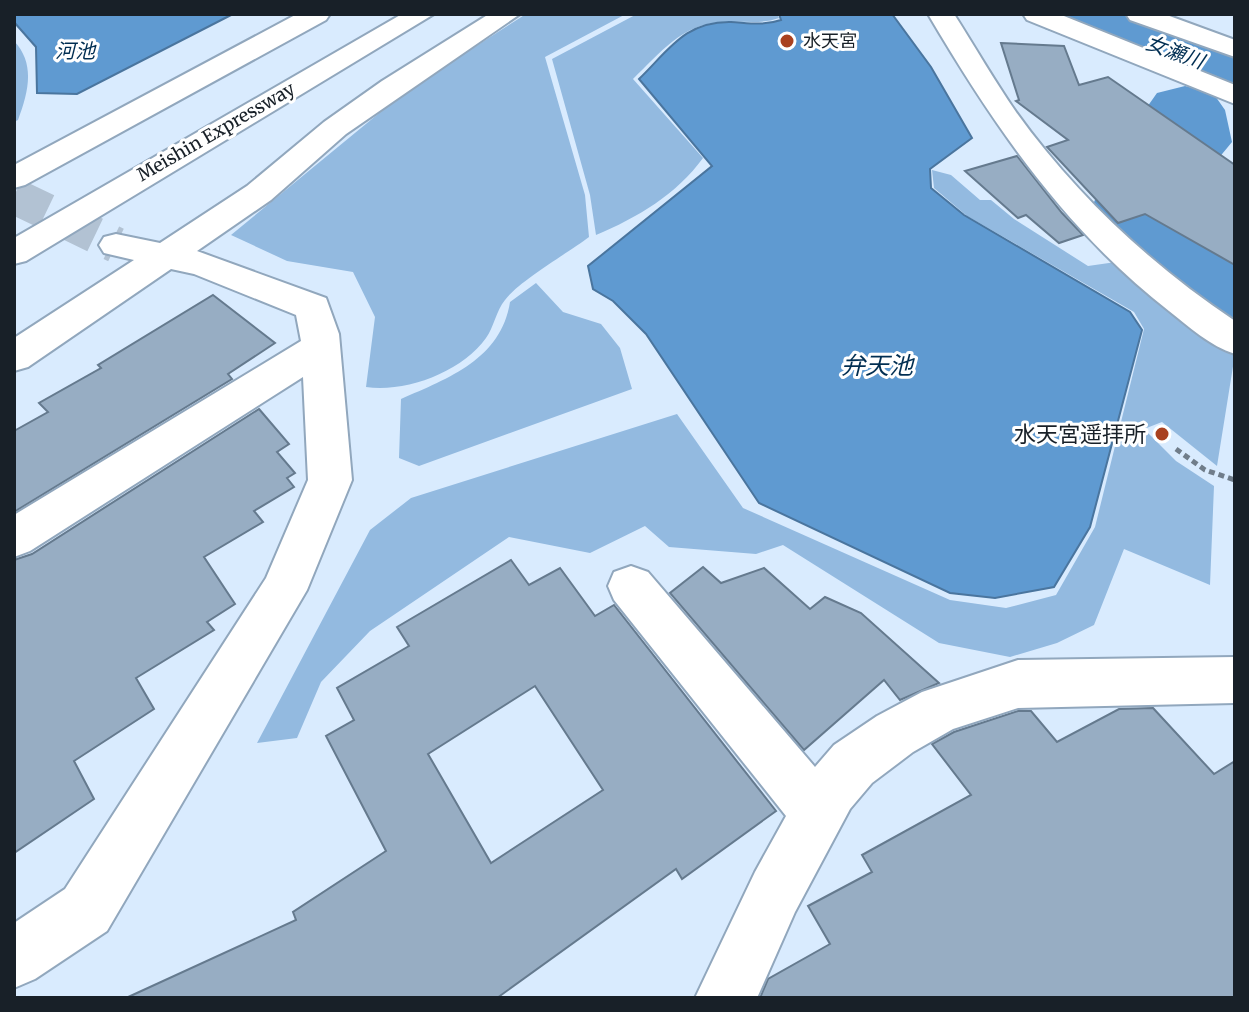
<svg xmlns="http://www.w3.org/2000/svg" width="1249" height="1012" font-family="Merriweather,'Noto Sans JP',serif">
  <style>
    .green { fill: #93bae0 }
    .water { fill: #5f9ad1; stroke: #4a759e; stroke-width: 2 }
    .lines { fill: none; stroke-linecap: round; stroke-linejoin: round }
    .river { fill: #5f9ad1; fill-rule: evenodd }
    .building { fill: #97adc3; stroke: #657a8e; stroke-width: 2; fill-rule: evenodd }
    .minor-tunnel { stroke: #b2c2d3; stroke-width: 36; stroke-dasharray: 36 18; stroke-linecap: butt }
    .minor-casing { stroke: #91a7bd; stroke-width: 4 }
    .motorway-casing { stroke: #91a7bd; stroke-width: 4 }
    .path { stroke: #707d8a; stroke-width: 5; stroke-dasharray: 6 4; stroke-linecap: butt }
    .minor { fill: #fff; fill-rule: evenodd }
    .motorway { fill: #fff; fill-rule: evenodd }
    .poi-dot { fill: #a9411f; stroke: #fff; stroke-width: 3 }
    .labels { text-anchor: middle; stroke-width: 6; stroke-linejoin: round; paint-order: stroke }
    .far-poi-label { font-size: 18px; fill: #182028; stroke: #fff; text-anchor: start }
    .far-street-label { font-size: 18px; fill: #182028; stroke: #fff }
    .far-water-label { font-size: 20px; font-style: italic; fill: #002e52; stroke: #fff }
    .poi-label { font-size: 22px; fill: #182028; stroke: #fff; text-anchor: end }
    .water-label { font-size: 24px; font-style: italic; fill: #002e52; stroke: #fff }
  </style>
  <rect width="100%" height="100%" fill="#d9ebfe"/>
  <path class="green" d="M526,14H626L545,57L585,195L589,237C568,253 519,281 505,300C496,311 494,327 486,338C462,372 405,393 366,387L375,317L353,272L287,261L231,235L406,91Z
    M637,14H777L779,18C760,25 741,20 722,22C682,24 660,53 633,79L703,158C677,194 637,218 596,235L590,195L552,59Z
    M14,41C36,64 28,93 18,120L14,122Z
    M932,170L951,175L980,200H991L1014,219L1088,266L1116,262L1235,354L1217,466L1162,422L1144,429L1176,461L1214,486L1210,585L1124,549L1094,625L1057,643L1010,657L939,643L783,545L756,554L669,547L645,526L590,553L509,537L370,631L321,682L297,738L257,743L370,530L411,498L677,414L743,508L950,600L1006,608L1056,595L1095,527L1144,329L1134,312L967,216L934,188Z
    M536,283L563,312L601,324L620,348L632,389L419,466L399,458L401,399C449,378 501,359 510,302Z"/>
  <path class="water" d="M14,14H233L77,94L37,93L36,47L14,22Z
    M779,14H892L931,67L972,138L930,169L931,188L964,215L1130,312L1142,330L1090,527L1054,587L995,598L950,593L759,503L646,334L613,301L593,289L588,266L712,166L639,79C669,50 685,21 731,22C749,23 763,26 781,20Z"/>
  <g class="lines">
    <path class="river" d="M1034,14H1138L1235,48V97L1045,29Z
      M1185,86L1213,93L1225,110L1232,142L1180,205V215L1215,248L1235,257V331C1168,313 1127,280 1089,222C1094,184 1122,163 1148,137L1145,110L1157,93Z"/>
  </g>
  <path class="building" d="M1001,43L1064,46L1079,85L1108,77L1235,165V265L1145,214L1118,223L1047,147L1068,140L1016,101L1019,100Z
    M1017,156L1062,213L1083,235L1059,243L1026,215L1018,218L965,171Z
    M213,295L275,343L228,374L232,379L14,512V431L48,412L39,403L101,368L98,365Z
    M259,409L289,444L277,452L295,473L287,478L294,487L254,511L263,522L204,557L235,604L207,622L214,630L136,678L154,709L74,761L94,799L14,853V560L32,554Z
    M511,560L529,585L560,568L595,616L614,605L776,811L682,879L676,869L497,998H126L296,920L293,912L386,851L326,736L354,720L337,688L409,646L397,627ZM535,686L603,790L491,863L428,754Z
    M703,567L721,583L764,568L810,609L825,597L861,613L939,683L900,700L884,680L804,750L670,593Z
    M1153,708L1214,774L1235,761V998H760L768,979L830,944L808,906L872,872L862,855L971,795L932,744L954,732L1018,711H1031L1057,742L1119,709Z"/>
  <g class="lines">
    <path class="minor-tunnel" d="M14,196L116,245"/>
    <defs>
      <path id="minor" d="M489,14H520L346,134L271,200L197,251L326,298L339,334L352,480L307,590L107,931L35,979L14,988V923L65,889L266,578L308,480L303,377L30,551L14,557V515L301,341L296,315L194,274L171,269L28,367L14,371V338L134,260L104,253L99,245L104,237L116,234L160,243L247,186L324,122L382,81Z
        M928,14H954C975,47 994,80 1016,112C1075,194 1151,265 1235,321V354C1210,346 1189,327 1169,311C1065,230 994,126 928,14Z
        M1023,14H1059L1235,85V104L1027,20Z
        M1126,14H1164L1235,40V57L1130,20Z
        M631,566L648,572L815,767L834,745L877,716L922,692L1018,660L1235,657V703L1018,708L953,729L913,752L872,783L850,809L795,912L757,998H695L755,872L786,816L614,600L608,586L614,572Z"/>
      <path id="motorway" d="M297,14H330L326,20L25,185L14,188V165Z
        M402,14H434L26,261L14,264V238Z"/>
    </defs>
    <use href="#minor" class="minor-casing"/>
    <use href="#motorway" class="motorway-casing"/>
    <path class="path" d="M1176,449L1205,470L1235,480"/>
    <use href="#minor" class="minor"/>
    <use href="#motorway" class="motorway"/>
  </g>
  <g class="poi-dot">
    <circle cx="787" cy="41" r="8"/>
    <circle cx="1162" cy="434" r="8"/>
  </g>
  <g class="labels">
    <g class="far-poi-label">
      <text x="803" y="47">水天宮</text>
    </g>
    <g class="far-street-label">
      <text transform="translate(216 132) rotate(-30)" y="6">Meishin Expressway</text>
    </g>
    <g class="far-water-label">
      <text x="75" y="58">河池</text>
      <text transform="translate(1175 52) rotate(20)" y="7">女瀬川</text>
    </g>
    <g class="poi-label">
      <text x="1146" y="442">水天宮遥拝所</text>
    </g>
    <g class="water-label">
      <text x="877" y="374">弁天池</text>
    </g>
  </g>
  <rect width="1249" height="1012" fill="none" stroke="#182028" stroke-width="32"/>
</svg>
